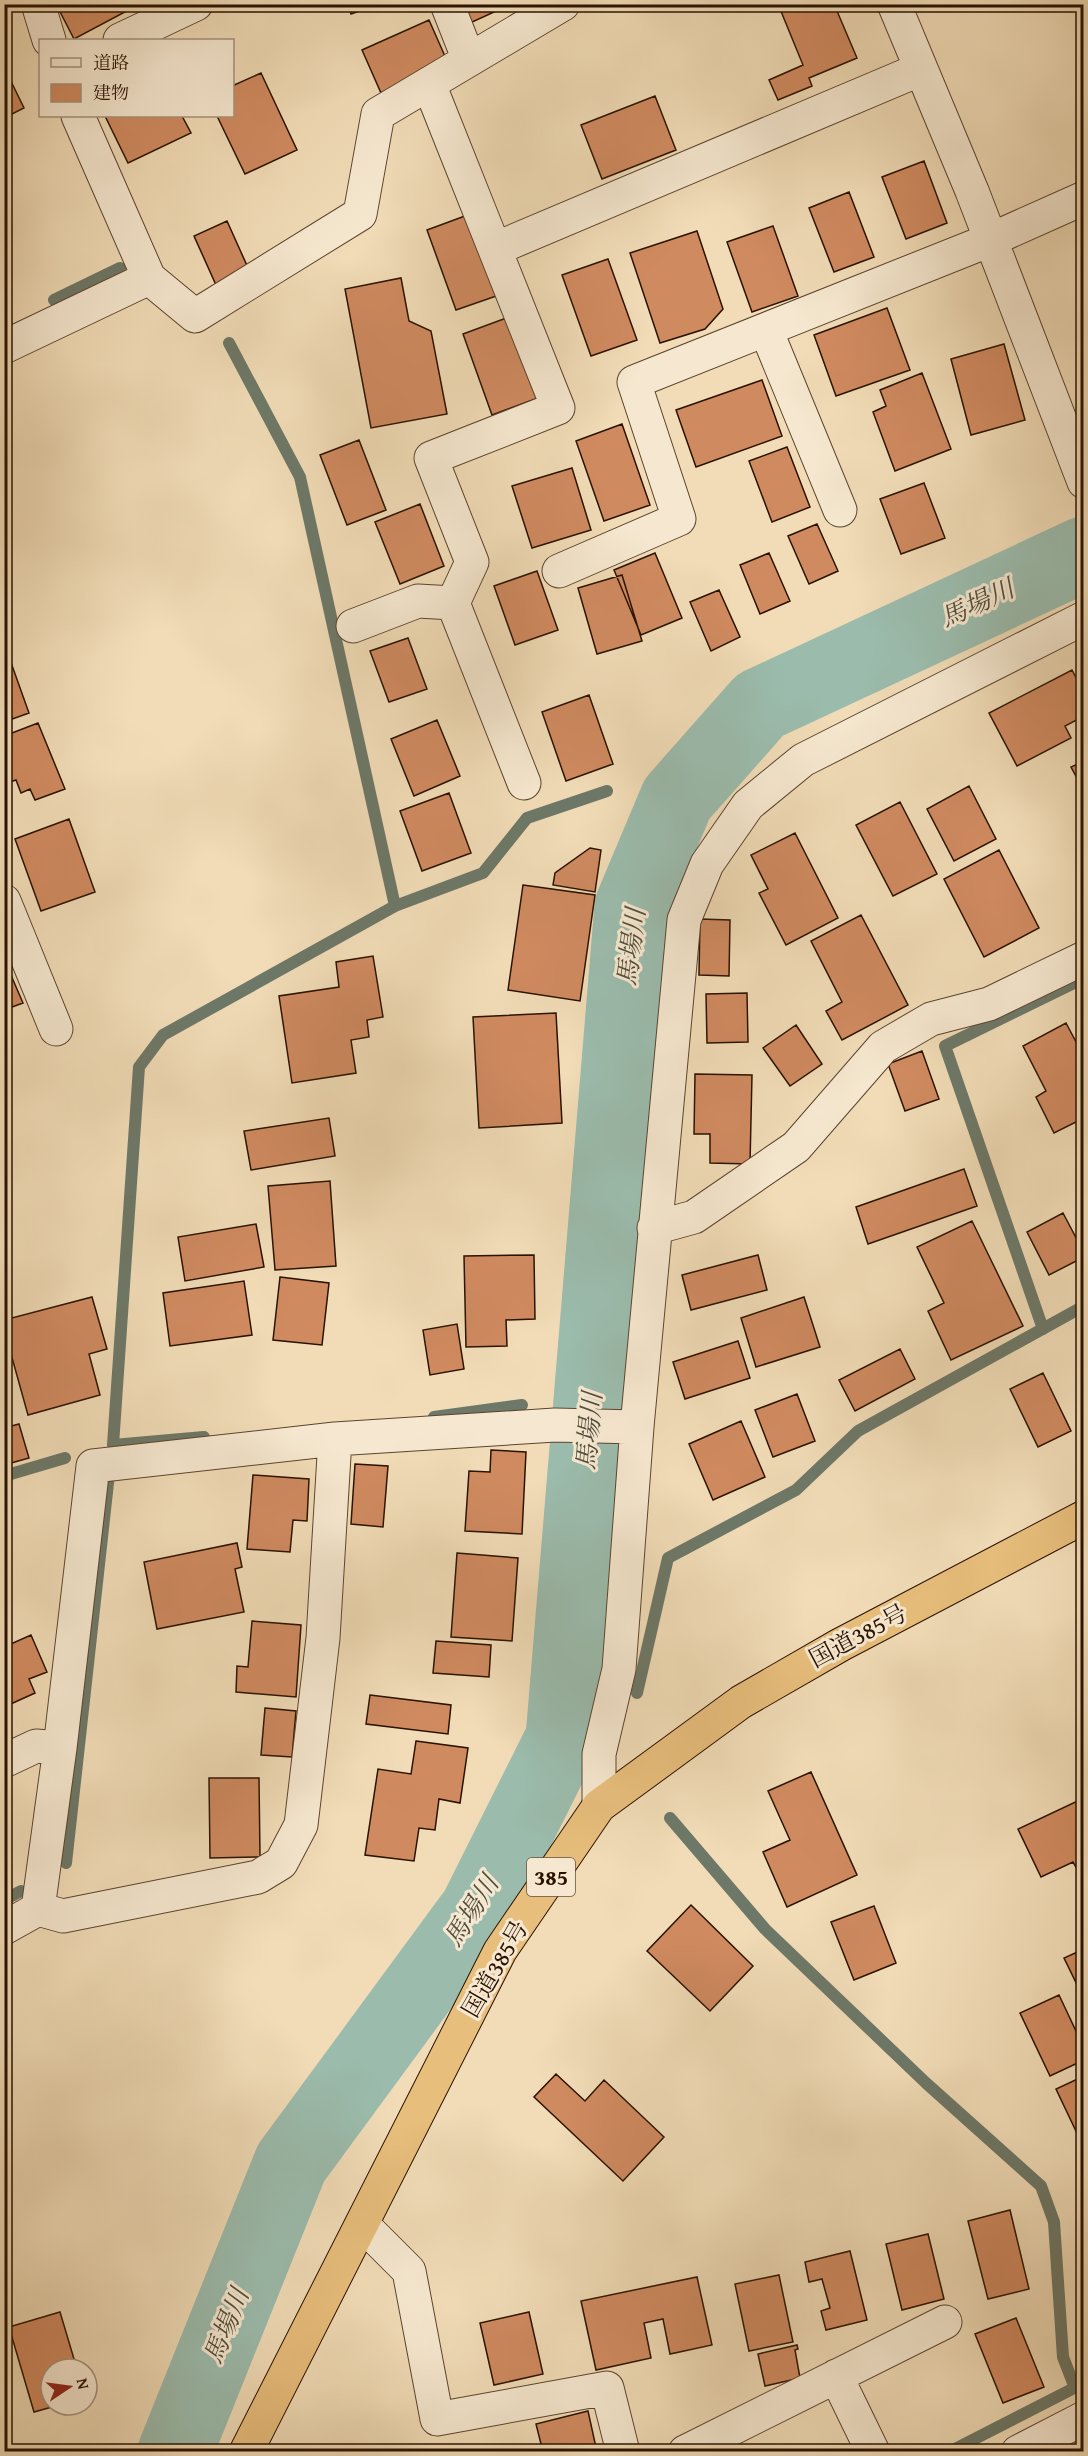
<svg xmlns="http://www.w3.org/2000/svg" width="1088" height="2456" font-family="'Gentium Book Plus','Noto Serif JP',serif">
  <style>
    .lines { fill: none; stroke-linecap: round; stroke-linejoin: round }
    .stream { stroke: #6d7868; stroke-width: 12 }
    .river { stroke: #9bbcad; stroke-width: 75 }
    .building { fill: #d08a60; stroke: #291200; stroke-width: 1.5 }
    .minor-casing { stroke: #5b442e; stroke-width: 35 }
    .highway-casing { stroke: #291200; stroke-width: 35 }
    .minor { stroke: #f6e8d0; stroke-width: 33 }
    .highway { stroke: #e8be7c; stroke-width: 33 }
    .labels { text-anchor: middle; stroke-width: 6; stroke-linejoin: round; paint-order: stroke }
    .shield { fill: #f6e8d0; stroke: #66523e; stroke-width: 1.5 }
    .shield-label { font-size: 22px; font-weight: bold; fill: #291200 }
    .street-label { font-size: 24px; fill: #291200; stroke: #f6e8d0 }
    .water-label { font-size: 26px; font-style: italic; fill: #514e3d; stroke: #f6e8d0 }
  </style>
  <rect width="100%" height="100%" fill="#f1dcb7"/>
  <filter id="stains"><feTurbulence type="fractalNoise" baseFrequency=".00333" numOctaves="4"/><feColorMatrix values="0 0 0 0 .2 0 0 0 0 .09 0 0 0 0 .02 0 0 0 .5 -.17"/></filter>
  <radialGradient id="worn" r=".72"><stop offset=".6" stop-color="#630" stop-opacity="0"/><stop offset="1" stop-color="#630" stop-opacity=".3"/></radialGradient>
  <g class="lines">
    <path class="stream" d="M54,300L120,268
      M229,343L300,477L395,906
      M1043,1329L945,1046L1084,978
      M434,1417L522,1405
      M204,1437L113,1445L139,1067L163,1035L395,906L483,873L527,818L607,791
      M4,1476L65,1458
      M637,1693L668,1558L796,1490L858,1431L1084,1306
      M670,1818L765,1929L926,2083L1041,2186L1054,2222L1063,2357L1075,2388
      M66,1863L109,1474
      M4,1900L21,1891
      M949,2452L1084,2383"/>
    <path class="river" d="M175,2452L291,2163L477,1910L563,1738L632,906L677,799L760,705L1084,554"/>
  </g>
  <path class="building" d="M56,4H137L138,5L74,39Z
    M348,4H380L351,14Z
    M461,4H501L503,8L470,23Z
    M778,4H843L845,8L837,11L857,58L809,78L812,86L778,100L769,80L803,65Z
    M429,20L448,63L381,93L362,50Z
    M4,67L24,108L4,118Z
    M261,73L297,150L245,174L217,116H232V86Z
    M655,96L676,150L602,179L581,125Z
    M105,116H182L191,133L128,163Z
    M924,161L947,223L906,239L882,177Z
    M849,192L874,257L834,272L809,208Z
    M473,213L502,294L456,310L427,230Z
    M227,221L249,270L216,285L194,236Z
    M773,226L798,296L752,312L727,242Z
    M697,231L723,309L705,329L660,343L630,253Z
    M608,259L637,340L591,356L562,275Z
    M401,278L409,321L431,331L447,414L371,428L345,289Z
    M887,308L910,370L836,396L814,335Z
    M509,317L538,398L492,415L463,334Z
    M1004,344L1025,420L971,435L951,359Z
    M922,373L951,449L895,471L873,412L886,406L880,390Z
    M762,380L782,436L696,467L676,410Z
    M622,424L650,505L604,521L576,441Z
    M359,440L386,510L347,525L320,455Z
    M787,447L810,507L772,522L749,461Z
    M572,468L591,530L532,548L512,486Z
    M924,483L945,538L901,554L880,499Z
    M420,504L444,566L400,584L375,522Z
    M817,524L838,571L809,584L788,536Z
    M655,553L682,618L641,635L614,570Z
    M769,553L790,601L760,614L740,565Z
    M537,571L558,630L515,645L494,586Z
    M622,575L642,641L597,654L578,588Z
    M719,590L740,637L711,651L690,602Z
    M408,638L427,689L389,702L370,651Z
    M4,643L29,713L4,722Z
    M1072,670L1084,693V716L1065,726L1071,738L1017,766L989,713Z
    M589,695L613,764L566,781L542,712Z
    M437,720L460,776L414,796L391,739Z
    M38,723L65,789L35,800L30,789L21,793L16,780L4,784V736Z
    M1084,761V791L1071,767Z
    M969,786L996,839L954,861L927,809Z
    M449,793L471,853L422,871L400,811Z
    M900,802L937,874L893,896L856,825Z
    M69,819L95,892L41,911L15,839Z
    M795,833L838,918L786,945L759,893L768,889L751,855Z
    M590,848L601,850L595,892L553,885L555,873Z
    M999,850L1039,928L984,957L944,879Z
    M523,885L595,895L580,1001L508,990Z
    M861,915L908,1005L842,1040L826,1011L842,1002L811,941Z
    M700,919L730,920L729,976L699,975Z
    M373,956L383,1017L367,1020L369,1037L351,1040L356,1073L292,1083L279,996L339,987L336,962Z
    M4,959L23,1003L4,1010Z
    M747,993L748,1042L707,1043L706,994Z
    M556,1013L562,1123L479,1128L473,1017Z
    M1066,1023L1084,1057V1118L1054,1133L1036,1097L1046,1091L1023,1046Z
    M796,1025L822,1064L790,1086L763,1048Z
    M922,1051L939,1099L905,1111L888,1064Z
    M695,1074L752,1075L750,1164L710,1163V1134H694Z
    M329,1118L335,1156L251,1170L244,1131Z
    M1084,1166V1180L1078,1169Z
    M964,1169L977,1206L868,1244L856,1207Z
    M330,1181L336,1266L275,1270L268,1186Z
    M1063,1213L1084,1253V1257L1049,1275L1027,1232Z
    M972,1221L1023,1326L951,1360L928,1311L944,1303L917,1247Z
    M256,1224L264,1267L185,1281L178,1237Z
    M534,1255L535,1319L506,1320L507,1346L466,1347L464,1256Z
    M758,1255L767,1290L691,1310L682,1275Z
    M280,1277L329,1283L322,1345L273,1340Z
    M244,1281L252,1335L170,1346L163,1293Z
    M92,1297L107,1349L89,1354L100,1395L28,1415L4,1329V1320Z
    M804,1297L820,1347L756,1367L741,1318Z
    M457,1324L464,1369L430,1375L423,1330Z
    M738,1341L750,1378L685,1399L673,1362Z
    M900,1349L915,1379L855,1411L839,1380Z
    M1043,1373L1071,1431L1038,1447L1010,1389Z
    M797,1394L815,1441L773,1457L755,1410Z
    M741,1421L765,1477L713,1500L689,1444Z
    M19,1424L29,1458L4,1465V1428Z
    M491,1450L526,1452L522,1534L465,1531L469,1471L490,1472Z
    M355,1464L388,1466L383,1527L351,1524Z
    M253,1475L309,1479L307,1521L293,1520L290,1552L247,1549Z
    M237,1543L242,1567L235,1569L244,1612L157,1629L144,1562Z
    M457,1553L518,1558L512,1641L451,1637Z
    M252,1621L301,1625L296,1697L236,1692L237,1666L248,1667Z
    M31,1635L47,1672L29,1679L35,1693L4,1707V1647Z
    M436,1641L491,1645L489,1677L433,1673Z
    M370,1695L451,1705L448,1734L366,1724Z
    M265,1708L296,1711L292,1757L261,1755Z
    M416,1741L468,1748L460,1803L439,1799L435,1830L419,1828L414,1861L365,1855L378,1769L411,1774Z
    M811,1772L857,1875L787,1907L763,1852L790,1840L768,1791Z
    M209,1778H259L260,1857L210,1858Z
    M1084,1798V1882L1073,1862L1041,1877L1018,1829Z
    M691,1905L753,1966L710,2011L647,1951Z
    M874,1906L896,1963L854,1980L831,1922Z
    M1084,1949V1999L1064,1958Z
    M1059,1995L1084,2048V2060L1050,2076L1020,2013Z
    M556,2074L585,2101L604,2080L664,2137L623,2181L534,2097Z
    M1084,2076V2148L1056,2089Z
    M1010,2210L1029,2289L988,2299L968,2221Z
    M928,2234L944,2299L902,2310L886,2244Z
    M850,2251L867,2320L826,2330L821,2311L830,2308L822,2279L809,2282L805,2262Z
    M779,2275L793,2342L749,2351L735,2284Z
    M697,2277L712,2345L670,2354L663,2319L644,2323L651,2358L596,2370L581,2301Z
    M60,2312L77,2369H51V2405H59L34,2412L9,2327Z
    M529,2312L543,2374L494,2385L480,2323Z
    M1016,2318L1044,2387L1003,2403L975,2334Z
    M797,2345L798,2349L795,2350L800,2378L765,2386L758,2354Z
    M588,2411L597,2452H543L536,2424Z"/>
  <g class="lines">
    <defs>
      <path id="minor" d="M38,4L49,40
        M447,4L469,60
        M894,4L972,191L1084,482
        M120,40L196,4
        M429,84L558,408L431,458L472,562L453,603L524,783
        M78,116L149,278L195,316L360,214L378,114L563,4
        M495,249L921,69
        M766,330L840,510
        M4,347L149,278
        M559,571L679,519L634,382L990,240L1084,198
        M353,626L418,601L453,603
        M4,901L56,1029
        M654,1228L694,1217L796,1147L883,1047L931,1019L989,1004L1084,958
        M4,1761L36,1746L60,1748
        M599,1806V1754L619,1669L637,1427L684,920L707,864L748,805L803,760L1084,618
        M38,1909L60,1748L93,1466L335,1439L555,1425L637,1427
        M4,1928L38,1909L63,1916L258,1877L281,1863L301,1825L323,1638L335,1439
        M362,2224L409,2271L437,2419L607,2388L623,2452
        M836,2376L873,2452
        M685,2452L945,2322
        M1018,2452L1084,2418"/>
      <path id="highway" d="M246,2452L500,1951L599,1806L741,1702L840,1645L1084,1517"/>
    </defs>
    <use href="#minor" class="minor-casing"/>
    <use href="#highway" class="highway-casing"/>
    <use href="#minor" class="minor"/>
    <use href="#highway" class="highway"/>
  </g>
  <g class="labels">
    <rect class="shield" x="527" y="1858" width="48" height="38" rx="4.5"/>
    <g class="shield-label">
      <text x="551" y="1885">385</text>
    </g>
    <g class="street-label">
      <text transform="translate(858 1636) rotate(-28)" y="8">国道385号</text>
      <text transform="translate(495 1969) rotate(-60)" y="8">国道385号</text>
    </g>
    <g class="water-label">
      <text transform="translate(977 603) rotate(-25)" y="9">馬場川</text>
      <text transform="translate(631 947) rotate(-83)" y="9">馬場川</text>
      <text transform="translate(589 1431) rotate(-85)" y="9">馬場川</text>
      <text transform="translate(471 1911) rotate(-58)" y="9">馬場川</text>
      <text transform="translate(226 2326) rotate(-68)" y="9">馬場川</text>
    </g>
  </g>
  <rect width="1088" height="2456" fill="none" stroke="#f1dcb7" stroke-width="24"/>
  <rect x="6" y="6" width="1076" height="2444" fill="none" stroke="#291200" stroke-width="3"/>
  <rect x="12" y="12" width="1064" height="2432" fill="none" stroke="#291200" stroke-width="1.5"/>
  <rect x="39" y="39" width="195" height="78" fill="#f6e8d0" stroke="#a4927d" stroke-width="1.5"/>
  <rect x="51" y="58" width="30" height="9" fill="#f6e8d0" stroke="#a4927d" stroke-width="1.5"/>
  <text x="93" y="69" font-size="18" fill="#291200">道路</text>
  <rect x="51" y="84" width="30" height="18" fill="#d08a60" stroke="#a4927d" stroke-width="1.5"/>
  <text x="93" y="99" font-size="18" fill="#291200">建物</text>
  <g transform="translate(69 2387) rotate(77)"><circle r="28" fill="#f6e8d0" stroke="#a4927d" stroke-width="1.5"/>
  <path d="M0-4.5L10 22L0 15L-10 22Z" fill="#8f2418"/>
  <text y="-9" font-size="16" font-weight="bold" text-anchor="middle" fill="#291200">N</text>
  </g>
  <rect width="100%" height="100%" filter="url(#stains)"/>
  <rect width="100%" height="100%" fill="url(#worn)"/>
</svg>
